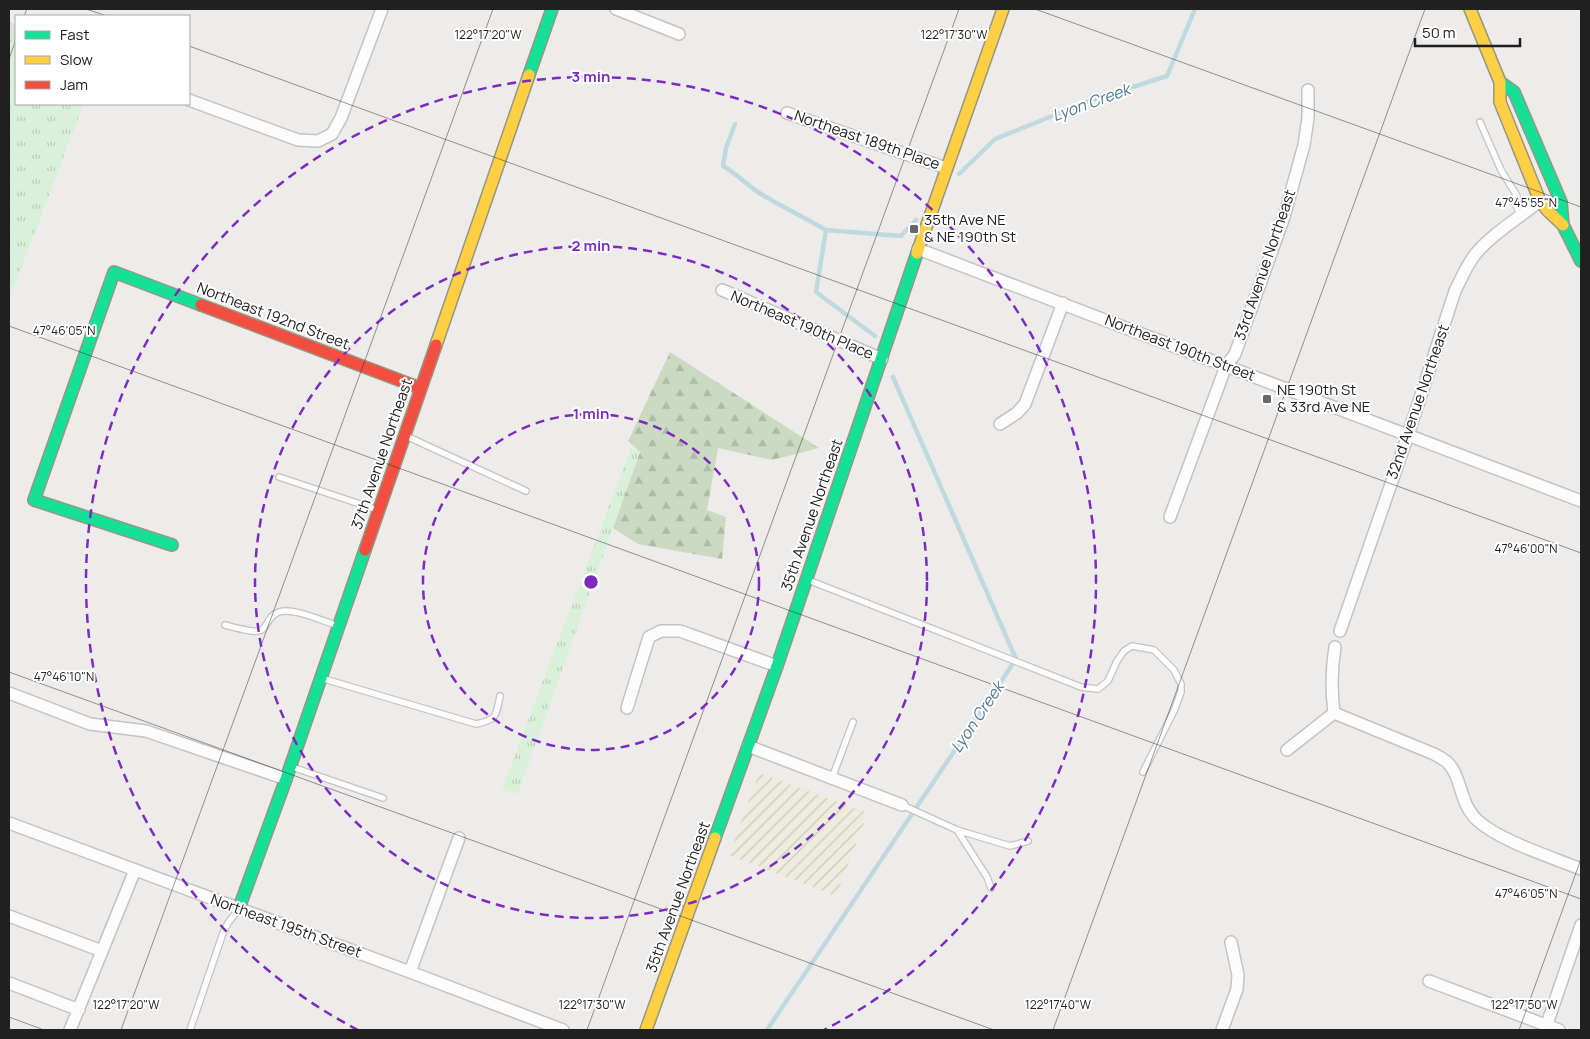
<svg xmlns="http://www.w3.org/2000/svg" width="1590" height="1039" font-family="Manrope,sans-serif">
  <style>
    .farmland { fill: url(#farmland-furrows) }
    .forest { fill: url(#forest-firs) }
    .wetland { fill: url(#wetland-marsh) }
    .park { fill: url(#park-tufts) }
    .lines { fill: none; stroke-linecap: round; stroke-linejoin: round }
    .stream { stroke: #c0d9df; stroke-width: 4.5 }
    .lane-casing { stroke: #c4c3c2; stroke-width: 8 }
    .street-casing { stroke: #c4c3c2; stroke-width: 14 }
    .fast-casing { stroke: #969683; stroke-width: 14 }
    .slow-casing { stroke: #969683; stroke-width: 14 }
    .jam-casing { stroke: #969683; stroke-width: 14 }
    .lane { stroke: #fcfcfc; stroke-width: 5.5 }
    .street { stroke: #fcfcfc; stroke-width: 11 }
    .fast { stroke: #16e098; stroke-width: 11 }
    .slow { stroke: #ffcf43; stroke-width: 11 }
    .jam { stroke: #f24e42; stroke-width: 11 }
    .ticks { fill: none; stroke: #202020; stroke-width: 1; stroke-opacity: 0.45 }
    .ring { fill: none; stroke: #7b2cbf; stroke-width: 2.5; stroke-dasharray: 9 6 }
    .poi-dot { fill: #686767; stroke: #fff; stroke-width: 2 }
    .labels { text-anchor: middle; stroke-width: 4; stroke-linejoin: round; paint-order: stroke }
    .street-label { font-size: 15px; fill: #202020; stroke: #fff }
    .poi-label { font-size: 15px; fill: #202020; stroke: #fff; text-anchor: start }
    .water-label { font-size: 16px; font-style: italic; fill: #4d779a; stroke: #fff }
    .ticks-label { font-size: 12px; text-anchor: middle; fill: #202020; stroke: #fff; stroke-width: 4; stroke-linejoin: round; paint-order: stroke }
    .centre { fill: #7b2cbf; stroke: #fff; stroke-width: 2.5 }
    .ring-label { font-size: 15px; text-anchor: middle; font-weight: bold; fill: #7b2cbf; stroke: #fff; stroke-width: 4; stroke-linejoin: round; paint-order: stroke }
  </style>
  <defs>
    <pattern id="farmland-furrows" width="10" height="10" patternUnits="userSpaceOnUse" patternTransform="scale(1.25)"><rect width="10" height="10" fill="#ededde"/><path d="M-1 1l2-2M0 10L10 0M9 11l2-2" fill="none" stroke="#cbcbbe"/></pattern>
    <pattern id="forest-firs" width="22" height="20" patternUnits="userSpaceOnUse" patternTransform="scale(1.25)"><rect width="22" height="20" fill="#cbdac1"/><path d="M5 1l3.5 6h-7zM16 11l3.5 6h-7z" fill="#aebba6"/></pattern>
    <pattern id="wetland-marsh" width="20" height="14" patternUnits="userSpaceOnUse" patternTransform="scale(1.25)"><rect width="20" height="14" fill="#d8e4dc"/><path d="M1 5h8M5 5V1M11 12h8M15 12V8" fill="none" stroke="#b9c3bc"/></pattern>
    <pattern id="park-tufts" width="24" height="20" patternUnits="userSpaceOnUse" patternTransform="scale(1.25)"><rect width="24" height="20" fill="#daf1d9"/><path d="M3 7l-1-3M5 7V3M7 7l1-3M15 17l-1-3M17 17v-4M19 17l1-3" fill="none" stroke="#bbceba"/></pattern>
  </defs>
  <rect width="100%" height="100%" fill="#eeecea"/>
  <path class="farmland" d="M759,773L868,813L836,896L729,855Z"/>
  <path class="forest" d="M670,352L819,448L772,460L718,448L707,510L726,517L722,559L638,544L613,528L640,452L628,441Z"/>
  <path class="wetland" d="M9,22L16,25V58L9,64Z"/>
  <path class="park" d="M9,41L16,44V104H84L9,300Z
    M631,448L640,452L518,794L502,789Z"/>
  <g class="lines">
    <path class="stream" d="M735,124L726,148L723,166C737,174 747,185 761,194C782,207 804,217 826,230
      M959,174L995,139L1092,100L1167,76L1195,9
      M875,336L816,292L826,230L901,236L916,220
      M767,1030L1016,659L893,377"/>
    <defs>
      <path id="lane" d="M1480,122L1501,170L1517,196L1515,202L1520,216
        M406,436L526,491
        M279,477L378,510
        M808,580L1081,687L1098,689L1108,681L1117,661L1124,651L1132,646L1154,650L1174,670L1181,684V692L1174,711L1143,772
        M225,625C233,627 258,635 263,629C268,623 270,615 279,612C293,607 322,621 336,625
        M321,678L476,724C497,720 496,716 500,696
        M292,767L383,798
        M832,778L853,722
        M902,805L957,830L1010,846L1028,841
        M957,830L987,877L991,888
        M190,1030L223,933L228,923L238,910"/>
      <path id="street" d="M616,9L679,34
        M189,100L298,140L318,141L332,134L341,118L382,9
        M787,113L946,168
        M918,249L1581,501
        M722,290L882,359
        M1000,424L1017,413L1025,404L1063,303
        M1170,517L1226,366L1235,354L1284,217L1304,145L1308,118V90
        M1340,631L1408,435L1455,291C1461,279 1466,267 1474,256C1489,236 1520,217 1540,201
        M9,693L90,724L146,731L286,779
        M627,708L649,637L661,631H680L777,666
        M1334,713L1434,754C1438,756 1443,759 1447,762C1462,776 1459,803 1477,820C1500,841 1551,857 1581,869
        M748,746L902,805
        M1287,750L1334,713C1331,689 1331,671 1335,647
        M9,823L410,972L563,1030
        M9,916L102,951
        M410,972L459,838
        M1429,981L1559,1030
        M9,983L79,1010
        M70,1030L135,870
        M1222,1030L1237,989L1238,975L1231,942
        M1545,1030L1581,925"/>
      <path id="fast" d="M529,75L552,9
        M1500,82L1514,92L1561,202L1563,225L1581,261
        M172,545L34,500L114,272L201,305
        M715,838L777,666L917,253
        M239,908L286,779L365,550"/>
      <path id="slow" d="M1470,9L1500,82V102L1540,201L1548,211L1563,225
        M917,253L1003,9
        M436,345L529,75
        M646,1030L715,838"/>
      <path id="jam" d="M201,305L420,388
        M365,550L436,345"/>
    </defs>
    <use href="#lane" class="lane-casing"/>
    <use href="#street" class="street-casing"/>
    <use href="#fast" class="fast-casing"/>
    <use href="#slow" class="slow-casing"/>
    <use href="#jam" class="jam-casing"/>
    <use href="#lane" class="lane"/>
    <use href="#street" class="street"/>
    <use href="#fast" class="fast"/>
    <use href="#slow" class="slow"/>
    <use href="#jam" class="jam"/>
  </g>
  <path class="ticks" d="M86,9L107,16M1035,9L1581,207M24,16L27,9M189,46L1581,553M9,59L16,39M9,326L1581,899M9,672L994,1030M9,1017L44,1030M121,1030L493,9M587,1030L959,9M1053,1030L1425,9M1519,1030L1581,859"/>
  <g class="ring">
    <circle cx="591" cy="582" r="168"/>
    <circle cx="591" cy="582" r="336"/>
    <path d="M358 1030A505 505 0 1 1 824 1030"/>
  </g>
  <g class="poi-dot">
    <rect x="909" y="224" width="10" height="10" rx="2.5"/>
    <rect x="1262" y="394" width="10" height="10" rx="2.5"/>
  </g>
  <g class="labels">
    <g class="street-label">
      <text transform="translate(867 140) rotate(19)" y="5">Northeast 189th Place</text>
      <text transform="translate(1265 265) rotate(-71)" y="5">33rd Avenue Northeast</text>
      <text transform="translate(273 316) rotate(21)" y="5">Northeast 192nd Street</text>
      <text transform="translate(802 325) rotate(23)" y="5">Northeast 190th Place</text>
      <text transform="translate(1180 348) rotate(21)" y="5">Northeast 190th Street</text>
      <text transform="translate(1418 402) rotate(-71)" y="5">32nd Avenue Northeast</text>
      <text transform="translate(382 454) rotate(-71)" y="5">37th Avenue Northeast</text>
      <text transform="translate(812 515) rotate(-71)" y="5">35th Avenue Northeast</text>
      <text transform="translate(678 897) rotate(-70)" y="5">35th Avenue Northeast</text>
      <text transform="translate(286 926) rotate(20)" y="5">Northeast 195th Street</text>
    </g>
    <g class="poi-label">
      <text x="924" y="225">35th Ave NE<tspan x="924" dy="17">&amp; NE 190th St</tspan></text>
      <text x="1277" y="395">NE 190th St<tspan x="1277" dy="17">&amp; 33rd Ave NE</tspan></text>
    </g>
    <g class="water-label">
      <text transform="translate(1091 102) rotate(-20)" y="6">Lyon Creek</text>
      <text transform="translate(977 717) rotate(-56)" y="6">Lyon Creek</text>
    </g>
  </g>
  <g class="ticks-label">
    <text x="488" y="39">122°17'20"W</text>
    <text x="954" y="39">122°17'30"W</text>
    <text x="1526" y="207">47°45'55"N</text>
    <text x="64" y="335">47°46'05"N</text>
    <text x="1526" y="553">47°46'00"N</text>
    <text x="64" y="681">47°46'10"N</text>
    <text x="1526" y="898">47°46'05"N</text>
    <text x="126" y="1009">122°17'20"W</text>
    <text x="592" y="1009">122°17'30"W</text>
    <text x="1058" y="1009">122°17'40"W</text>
    <text x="1524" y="1009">122°17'50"W</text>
  </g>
  <circle cx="591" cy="582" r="8" class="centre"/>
  <g class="ring-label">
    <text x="591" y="82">3 min</text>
    <text x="591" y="251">2 min</text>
    <text x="591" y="419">1 min</text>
  </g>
  <rect width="1590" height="1039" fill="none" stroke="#202020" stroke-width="20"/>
  <rect x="15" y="15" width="175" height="90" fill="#ffffff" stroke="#a6a6a6"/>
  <rect x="25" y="31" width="25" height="8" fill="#16e098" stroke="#a6a6a6"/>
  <text x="60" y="40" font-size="15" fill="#202020">Fast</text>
  <rect x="25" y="56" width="25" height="8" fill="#ffcf43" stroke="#a6a6a6"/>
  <text x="60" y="65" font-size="15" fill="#202020">Slow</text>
  <rect x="25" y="81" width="25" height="8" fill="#f24e42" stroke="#a6a6a6"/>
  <text x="60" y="90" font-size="15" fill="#202020">Jam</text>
  <path d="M1415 38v8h105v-8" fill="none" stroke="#202020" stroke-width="2.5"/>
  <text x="1422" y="38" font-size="15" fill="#202020" stroke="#ffffff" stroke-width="4" paint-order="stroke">50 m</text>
</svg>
